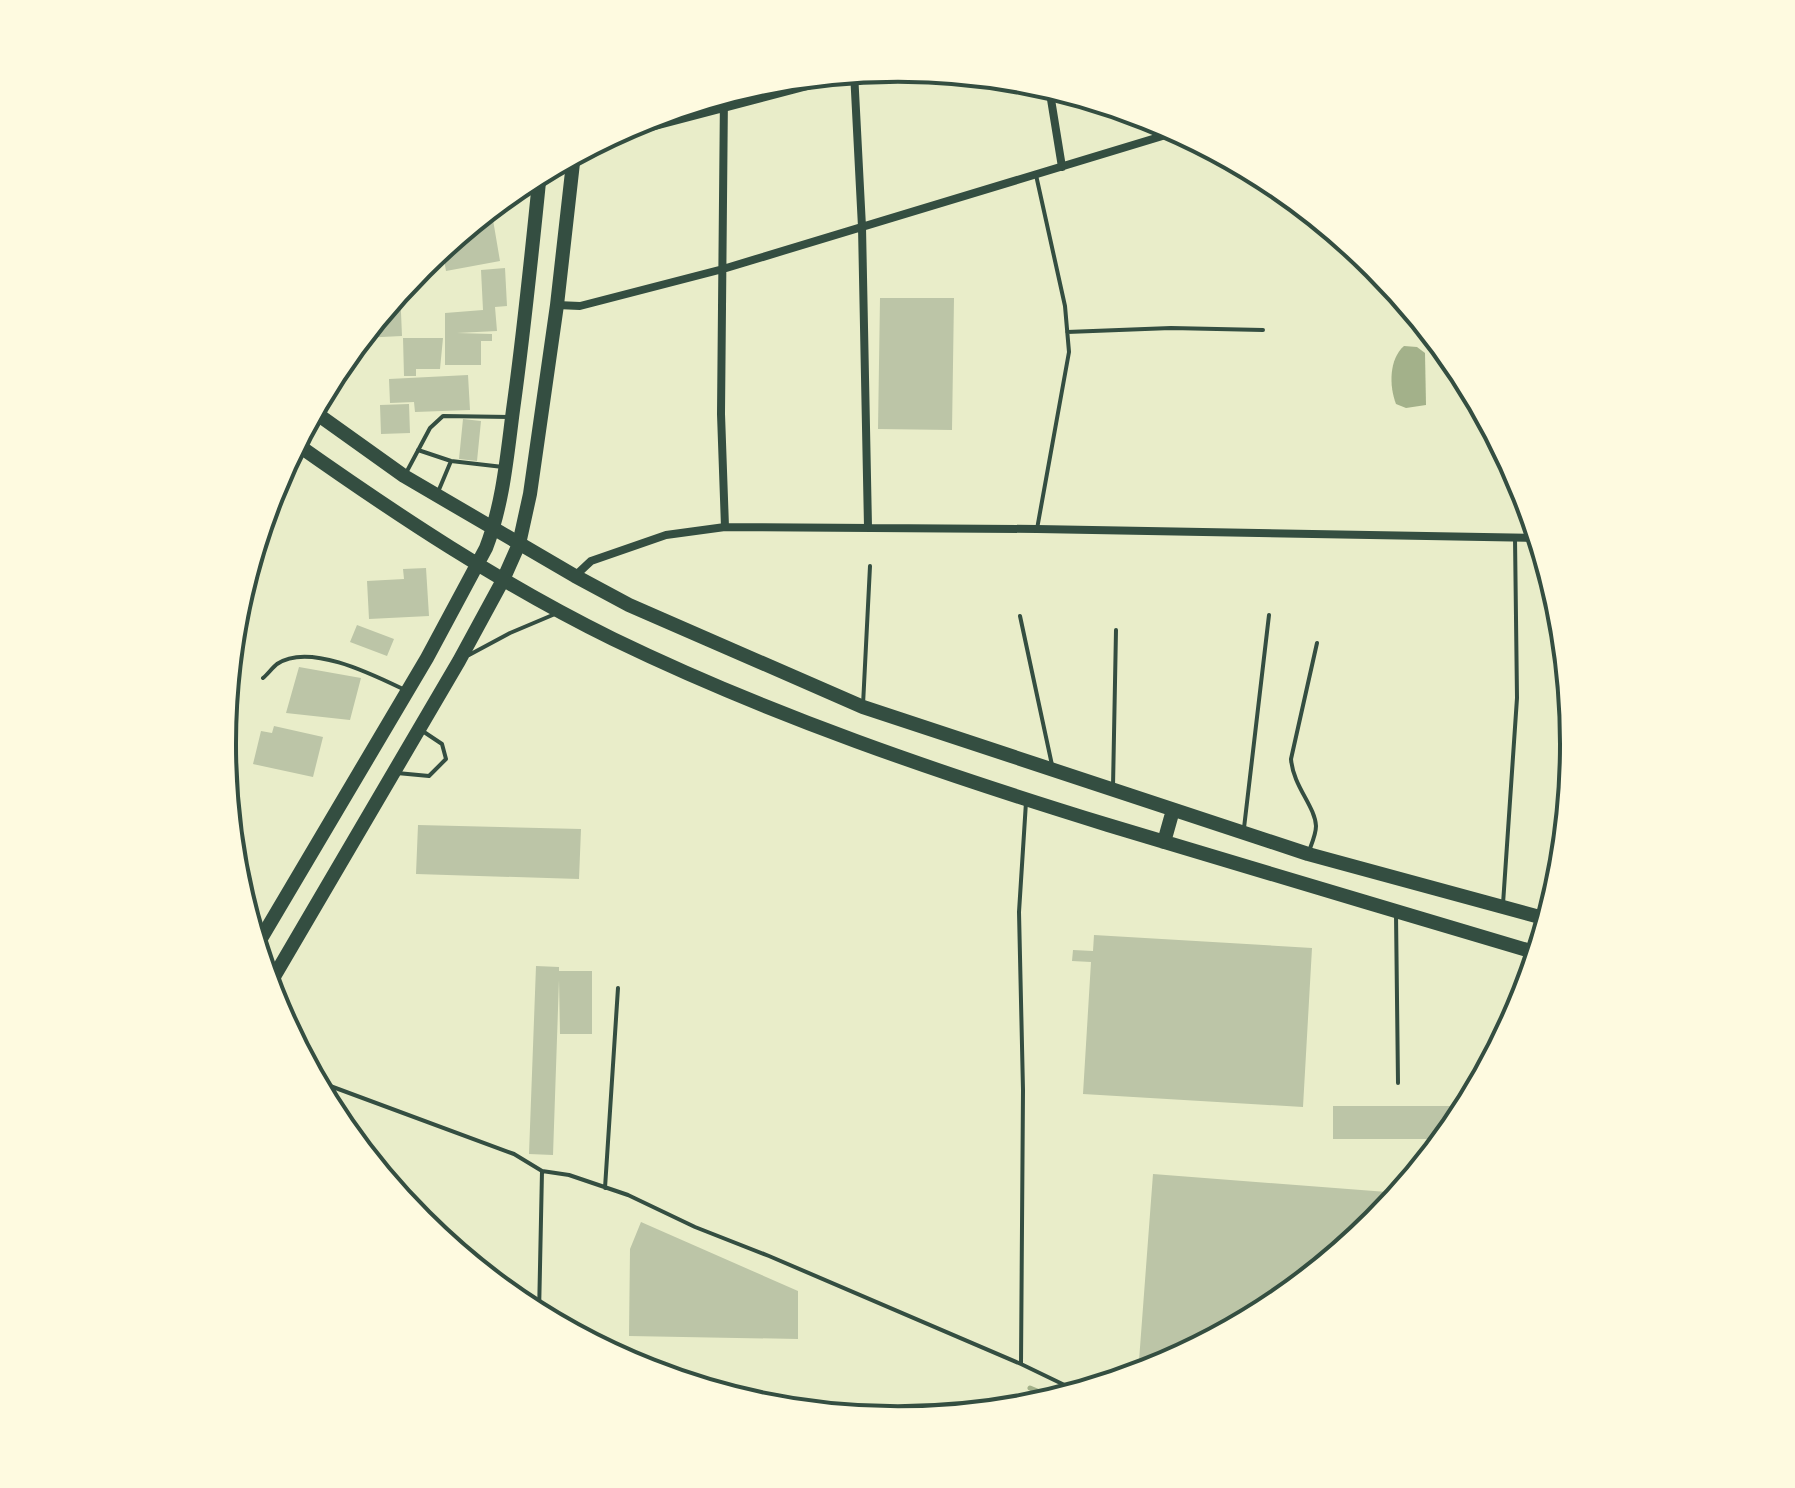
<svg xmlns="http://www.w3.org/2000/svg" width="1795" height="1488" font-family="'Open Sans',sans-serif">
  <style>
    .water { fill: #a3b18a }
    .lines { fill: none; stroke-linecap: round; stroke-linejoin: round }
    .stream { stroke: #a3b18a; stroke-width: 5 }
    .building { fill: #bcc5a7 }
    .service { stroke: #344e41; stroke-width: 4 }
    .minor { stroke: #344e41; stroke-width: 8 }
    .primary { stroke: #344e41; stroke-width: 14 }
    .rim { fill: none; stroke: #344e41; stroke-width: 4 }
  </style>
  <rect width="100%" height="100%" fill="#e9edc9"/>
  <path class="water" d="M1404,346L1417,347L1425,353L1426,405L1406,408L1396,404C1389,386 1389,359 1404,346Z"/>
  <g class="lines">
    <path class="stream" d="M1030,1388L1056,1399"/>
  </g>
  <path class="building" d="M491,208L500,261L446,271L442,248Z
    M505,268L507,306L495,307L497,331L457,333L492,334V341H481V365H445V313L483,310L481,270Z
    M400,289L402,336L361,338Z
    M880,298H954L952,430L878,429Z
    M403,338H443L440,369H416V376H404Z
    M468,375L470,410L415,412L414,402L390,403L389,379Z
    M409,404L410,433L381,434L380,405Z
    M463,419L481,421L477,461L459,459Z
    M426,568L429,616L369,619L367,581L404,579L403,569Z
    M357,625L394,639L387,656L350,642Z
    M299,667L361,678L350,720L286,713Z
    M274,726L323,737L313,777L253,764L261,731L272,733Z
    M418,825L581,829L579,879L416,874Z
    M1094,935L1312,948L1303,1107L1083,1094L1091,962L1072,961L1073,950L1093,951Z
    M536,966L559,967V971H592V1034H560L559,980L553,1155L529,1154Z
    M1333,1106H1467L1444,1139H1333Z
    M1153,1174L1400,1193L1375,1222L1273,1306L1156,1369L1138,1374Z
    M641,1222L798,1291V1339L629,1336L630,1249Z"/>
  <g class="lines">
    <path class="service" d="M1036,175L1065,306L1069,352L1037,529
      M1067,332L1171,328L1263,330
      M418,450L451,461L503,467
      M406,473L430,428L443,416L510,417
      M438,492L451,461
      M1020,616L1052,765
      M469,655L510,633L555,614
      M263,678C268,674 272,668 277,664C309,642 374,675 405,690
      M863,705L870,566
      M397,773L429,776L446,759L442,744L424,732
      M1113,787L1116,630
      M1244,828L1269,615
      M1309,851C1312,843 1316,834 1316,826C1315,806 1293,786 1291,759L1317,643
      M1503,904L1517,698L1515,538
      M1396,914L1398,1083
      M314,1080L514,1154L542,1171L569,1175L628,1195L695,1227L769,1256L1021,1364L1079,1392
      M605,1188L618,988
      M539,1315L542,1171
      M1021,1364L1023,1090L1019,912L1026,802"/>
    <path class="minor" d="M854,72L862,227L868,527
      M1049,87L1062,167
      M724,94L721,414L725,527
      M598,141L861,72
      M557,305L580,306L723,269L1179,131
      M575,576L591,561L666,535L725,527L1037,529L1538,538"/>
    <path class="primary" d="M313,411L404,476L575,576L629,605L863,707L1308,854L1547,919
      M295,443C397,515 501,584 613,639C772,716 939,773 1108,825C1251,869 1394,910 1537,953
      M1164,842L1173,810
      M256,947L427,658L486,548C503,504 507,456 513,410C524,331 532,252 540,172
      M268,987L459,661L503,580L519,544L530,494L557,305L574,154"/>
  </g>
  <path d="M0 0H1795V1488H0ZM236 744a662 662 0 1 1 1324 0a662 662 0 1 1-1324 0Z" fill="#fefae0" fill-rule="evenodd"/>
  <path class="rim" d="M236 744a662 662 0 1 1 1324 0a662 662 0 1 1-1324 0Z"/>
</svg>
